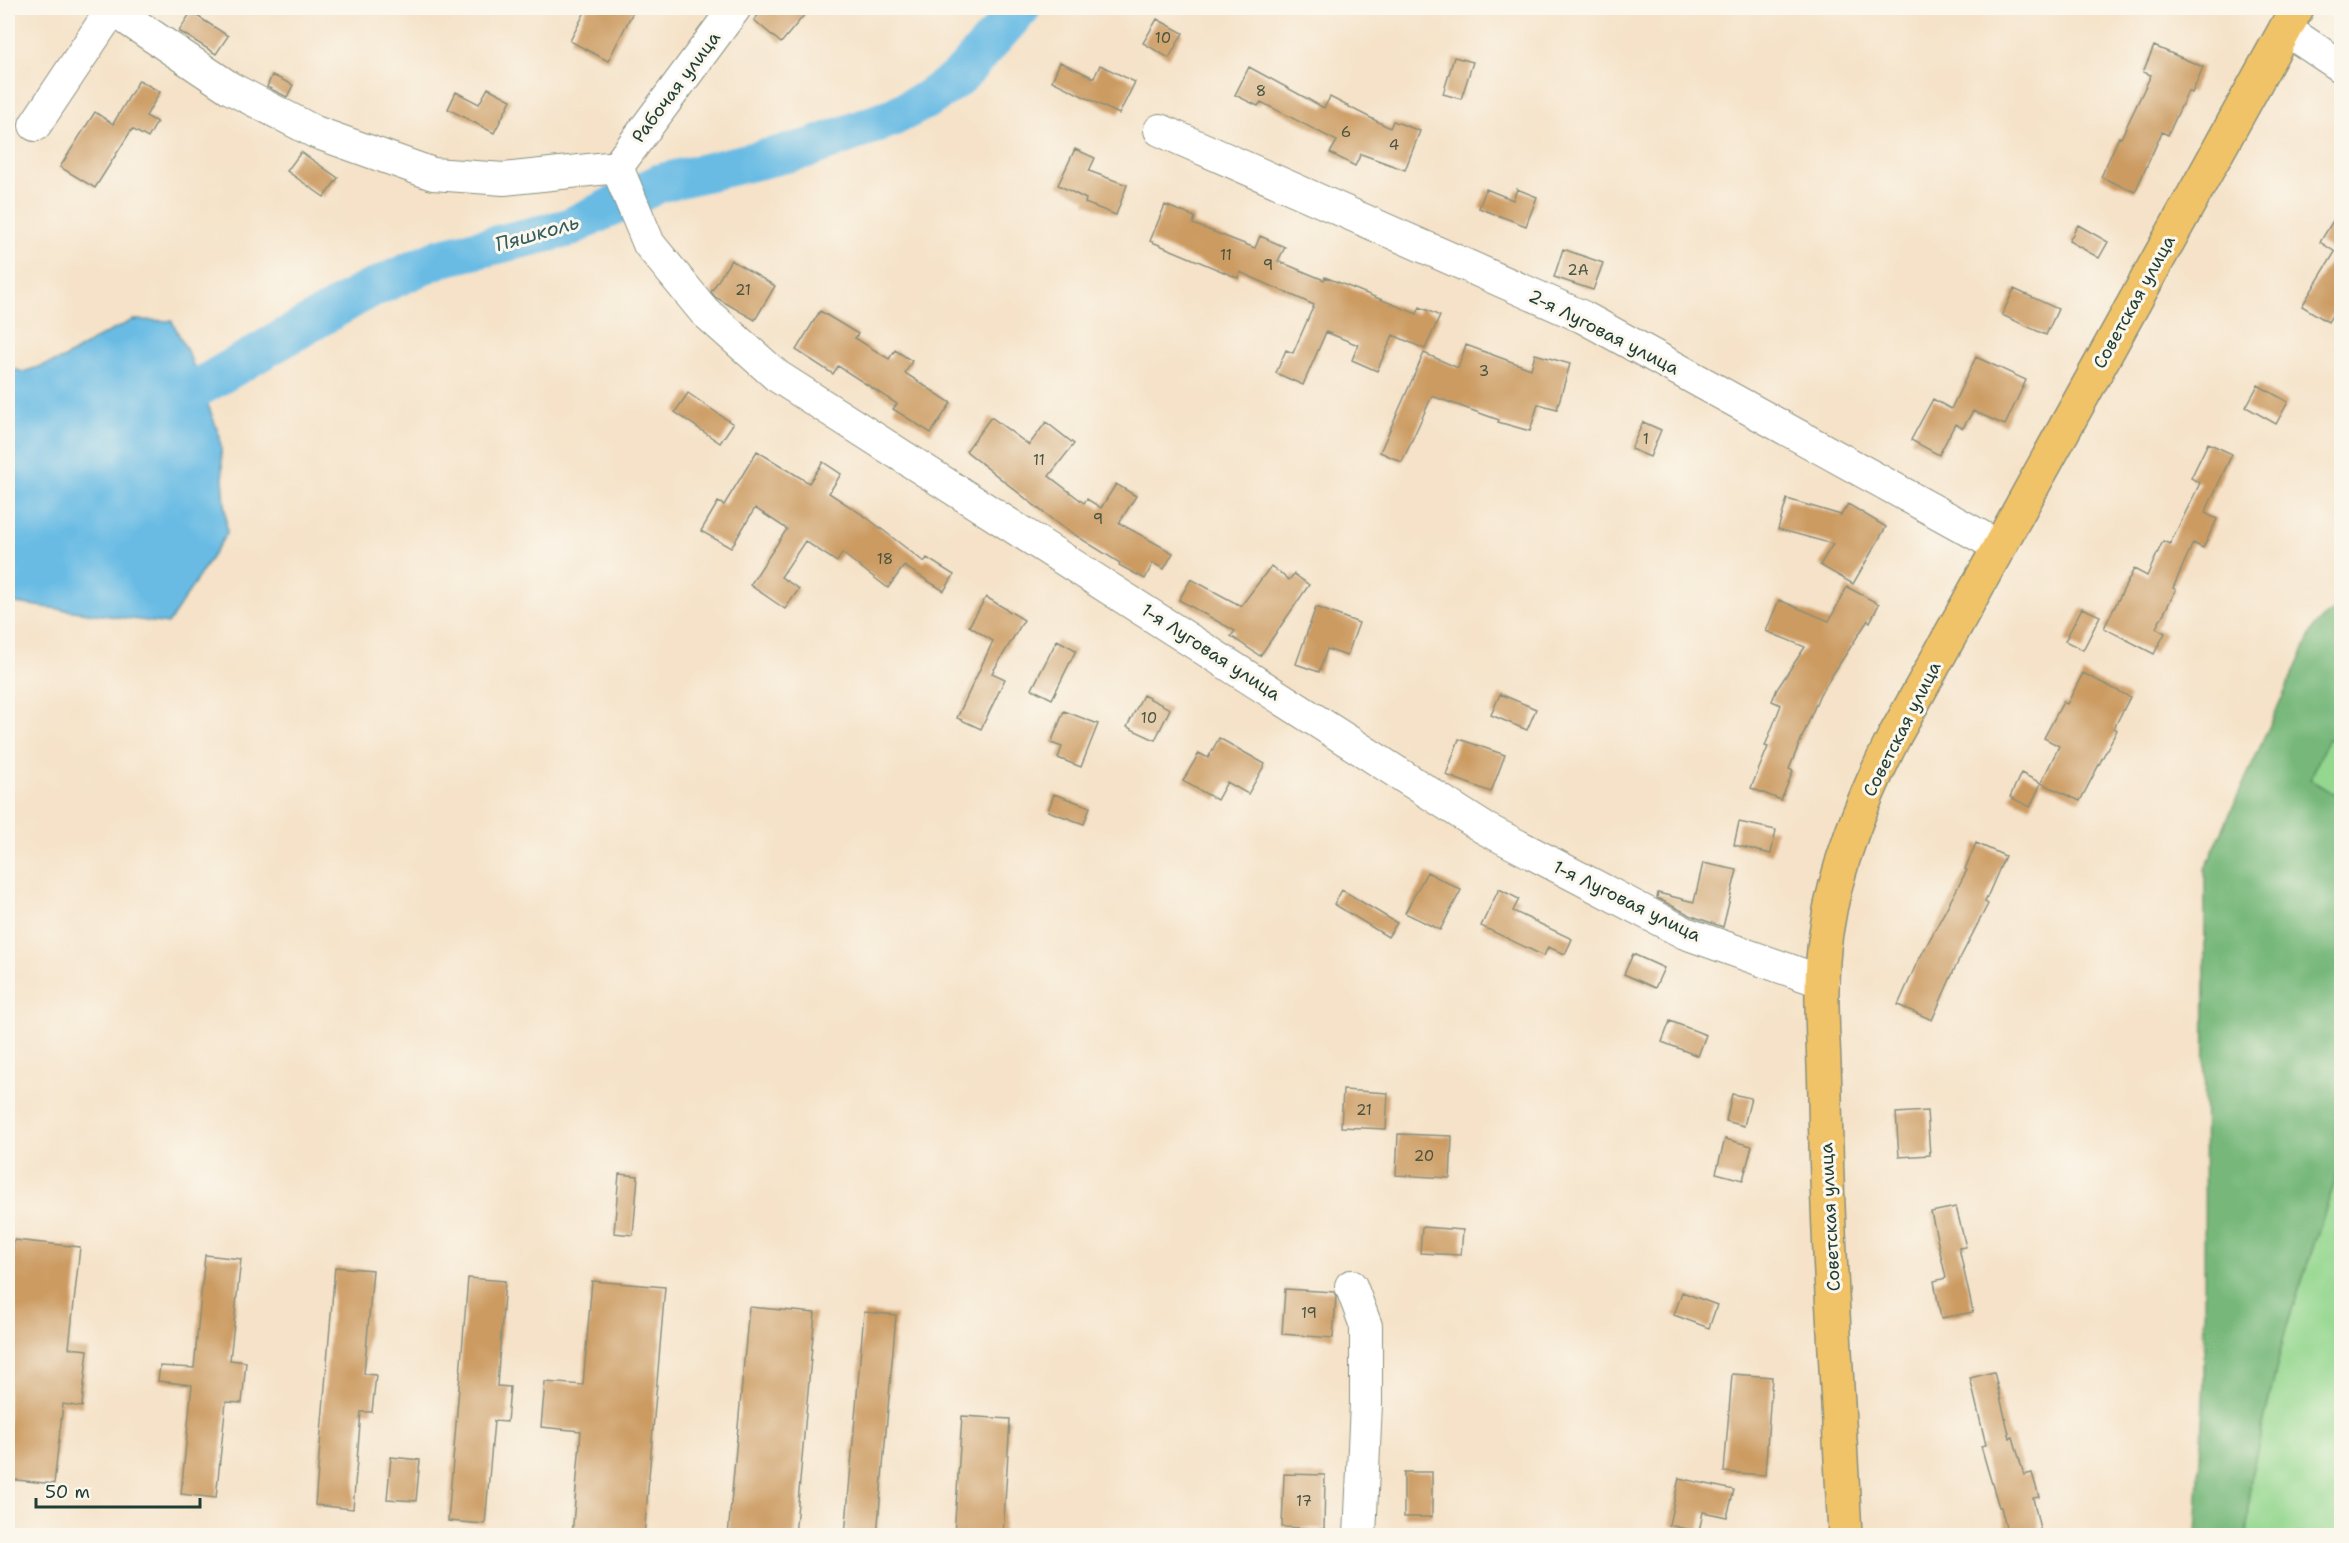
<svg xmlns="http://www.w3.org/2000/svg" width="2349" height="1543" font-family="'Shantell Sans',sans-serif">
  <style>
    .green { fill: #94d78f; stroke: #5a8a62; stroke-width: 1.5 }
    .forest { fill: #77b87a; stroke: #4b7a57; stroke-width: 1.5 }
    .water { fill: #69bbe4; stroke: #447c8c; stroke-width: 1.5 }
    .lines { fill: none; stroke-linecap: round; stroke-linejoin: round }
    .river { stroke: #69bbe4; stroke-width: 39 }
    .building { fill: #cc9b62 }
    .minor-casing { stroke: #8a907e; stroke-width: 34 }
    .major-casing { stroke: #8a907e; stroke-width: 36 }
    .minor { stroke: #fff; stroke-width: 32 }
    .major { stroke: #f1c369; stroke-width: 33 }
    .labels { text-anchor: middle; stroke-width: 6; stroke-linejoin: round; paint-order: stroke }
    .number-label { font-size: 15px; fill: #4a5440 }
    .street-label { font-size: 18px; fill: #1f3d34; stroke: #fbf7ec }
    .water-label { font-size: 20px; font-style: italic; fill: #325c60; stroke: #fbf7ec }
  </style>
  <rect width="100%" height="100%" fill="#fbf7ec"/>
  <filter id="ink" filterUnits="userSpaceOnUse"><feTurbulence type="fractalNoise" baseFrequency=".0167" numOctaves="2"/><feDisplacementMap in="SourceGraphic" scale="12" xChannelSelector="R" yChannelSelector="G"/><feConvolveMatrix kernelMatrix="1 2 1 2 8 2 1 2 1" color-interpolation-filters="sRGB"/></filter>
  <filter id="wash" filterUnits="userSpaceOnUse"><feTurbulence type="fractalNoise" baseFrequency=".008" numOctaves="4" result="noise"/><feDisplacementMap in="SourceGraphic" scale="24" xChannelSelector="R" yChannelSelector="G"/><feGaussianBlur stdDeviation="1.35" result="paint"/><feColorMatrix in="noise" values="0 0 0 0 0 0 0 0 0 0 0 0 0 0 0 0 0 1.4 0 .05"/><feComposite in="paint" operator="in"/></filter>
  <g filter="url(#wash)">
    <rect width="100%" height="100%" fill="#f5e2c8"/>
    <path class="green" d="M2328,738L2341,741V798L2310,780Z
      M2341,1163V1535L2247,1536L2251,1476L2285,1332Z"/>
    <path class="forest" d="M2341,605V741L2328,739L2310,780L2341,798V1163L2285,1332L2251,1476L2247,1535H2196L2204,1382L2205,869L2315,625Z"/>
    <path class="water" d="M133,320L172,321L190,357L220,437L227,533L168,624L8,602V367L23,372L63,359L97,338Z"/>
    <g class="lines">
      <path class="river" d="M156,412L362,293L440,258L568,228L660,183L810,148L891,118L928,99L959,77L1021,8"/>
    </g>
    <g id="blocks">
      <path class="building" d="M587,8H635L608,61L570,41Z
        M764,8H810L781,43L754,20Z
        M191,12L228,36L216,54L179,31Z
        M1157,19L1183,33L1169,58L1143,43Z
        M2154,46L2203,67L2192,93L2188,91L2168,135L2162,132L2135,192L2101,177L2119,137L2121,138L2151,75L2143,72Z
        M1454,57L1473,62L1461,99L1443,94Z
        M1060,62L1094,78L1100,65L1135,82L1119,114L1052,81Z
        M1249,67L1324,108L1330,97L1390,128L1393,121L1420,131L1405,170L1361,154L1355,166L1330,153L1337,141L1261,102L1258,106L1235,95Z
        M272,75L293,85L287,97L267,87Z
        M139,80L160,92L146,116L157,122L148,138L132,129L95,188L60,167L95,112L113,124Z
        M488,88L511,100L494,133L448,109L456,92L479,104Z
        M1075,149L1095,158L1089,171L1127,185L1116,215L1085,203L1086,199L1058,185Z
        M301,152L338,178L324,197L287,171Z
        M1486,189L1513,200L1517,189L1537,197L1526,226L1479,208Z
        M1165,205L1195,217L1193,224L1255,248L1260,236L1285,247L1278,261L1324,280L1325,277L1417,314L1420,307L1440,316L1425,349L1393,335L1377,371L1352,360L1358,345L1326,332L1303,385L1276,373L1286,350L1293,353L1314,305L1240,272L1238,278L1150,241Z
        M2342,206V300L2328,322L2302,306L2335,252L2320,242Z
        M2078,225L2108,242L2099,258L2069,241Z
        M1563,249L1603,263L1593,290L1554,277Z
        M731,260L775,286L755,320L715,297L711,292Z
        M2014,289L2058,309L2046,335L2002,315Z
        M820,311L858,334L855,338L889,359L895,350L912,361L905,373L951,403L931,433L893,409L897,404L838,366L833,374L796,350Z
        M1466,345L1531,369L1535,354L1570,364L1557,409L1538,404L1530,431L1498,422L1499,420L1432,396L1402,462L1380,452L1424,353L1458,368Z
        M1976,357L2026,380L2005,425L1973,411L1963,428L1955,424L1939,455L1911,440L1933,399L1951,409Z
        M2258,385L2288,402L2276,424L2246,407Z
        M688,393L733,424L720,443L675,412Z
        M991,417L1029,445L1046,422L1074,444L1049,476L1084,503L1087,499L1101,508L1116,484L1136,496L1119,523L1173,553L1164,569L1153,563L1145,579L1119,565L1120,563L1059,525L966,451Z
        M1643,422L1661,430L1650,457L1631,449Z
        M2208,443L2232,454L2205,513L2217,519L2203,548L2193,543L2173,588L2176,590L2156,628L2165,633L2154,654L2104,628L2134,569L2147,576L2163,541L2170,544L2200,483L2191,478Z
        M757,451L809,483L823,462L841,474L829,493L866,517L924,562L927,558L954,575L944,591L904,566L888,588L842,553L837,562L805,541L781,577L799,589L785,609L750,585L787,529L755,508L731,548L701,531L718,502L724,505Z
        M1787,499L1841,515L1848,504L1886,527L1853,584L1820,565L1833,544L1778,529Z
        M1271,566L1289,580L1294,574L1309,585L1260,656L1231,636L1235,631L1179,600L1191,579L1241,606Z
        M1847,587L1879,604L1870,622L1868,620L1820,694L1789,769L1793,771L1781,800L1751,788L1768,747L1765,746L1781,705L1772,701L1777,689L1805,647L1766,631L1779,600L1829,621Z
        M986,597L1024,620L992,673L1005,679L981,729L957,718L993,641L969,626Z
        M1316,607L1359,623L1347,656L1327,649L1319,672L1296,664Z
        M2082,608L2100,616L2083,650L2065,641Z
        M1057,640L1076,650L1052,699L1032,689Z
        M2083,673L2130,697L2114,728L2117,730L2080,801L2041,783L2059,746L2044,738L2063,702L2067,704Z
        M1500,694L1536,709L1527,730L1491,715Z
        M1143,695L1170,709L1155,740L1127,727Z
        M1064,711L1098,724L1081,767L1058,758L1062,747L1051,743Z
        M1219,738L1265,764L1248,794L1227,782L1217,800L1183,781L1199,753L1208,758Z
        M1459,739L1505,755L1491,792L1446,775Z
        M2021,773L2041,783L2030,807L2010,797Z
        M1054,794L1090,807L1084,824L1048,811Z
        M1739,822L1776,830L1771,854L1734,845Z
        M1976,843L2005,856L1985,902L1988,904L1955,968L1932,1020L1898,1005L1915,967L1967,870L1965,869Z
        M1703,863L1737,870L1723,927L1692,916L1657,898L1658,893L1694,902Z
        M1427,872L1461,890L1440,930L1405,913Z
        M1499,889L1519,899L1513,911L1572,939L1565,954L1548,947L1544,956L1481,926Z
        M1342,890L1397,923L1388,937L1334,904Z
        M1633,954L1664,968L1655,988L1624,974Z
        M1670,1021L1706,1035L1698,1056L1662,1042Z
        M1343,1090L1388,1093L1386,1129L1341,1127Z
        M1732,1094L1751,1098L1744,1126L1726,1121Z
        M1927,1111L1930,1155L1899,1157L1896,1113Z
        M1398,1134L1452,1136L1450,1178L1396,1175Z
        M1725,1139L1752,1146L1743,1180L1716,1173Z
        M619,1174L638,1176L633,1235L614,1233Z
        M1956,1207L1966,1247L1959,1248L1973,1312L1941,1318L1934,1281L1946,1278L1931,1212Z
        M1422,1227L1463,1230L1461,1255L1420,1253Z
        M14,1240L80,1247L69,1348L88,1350L83,1394L82,1407L63,1404L54,1484L8,1479V1302Z
        M205,1255L241,1259L230,1360L246,1362L242,1403L226,1402L216,1498L181,1494L192,1385L158,1381L160,1366L194,1368Z
        M335,1267L373,1270L364,1374L376,1375L372,1412H361L353,1509L315,1505Z
        M468,1278L505,1281L497,1386L510,1387L507,1422L494,1421L485,1524L448,1521Z
        M592,1281L665,1287L644,1536H572L581,1431L541,1427L545,1382L583,1385Z
        M1285,1289L1334,1292L1336,1296L1333,1338L1282,1334Z
        M1682,1292L1717,1305L1709,1328L1674,1315Z
        M749,1307L815,1313L795,1536H728Z
        M864,1312L896,1315L877,1536H845Z
        M1994,1372L2010,1438L2013,1437L2024,1475L2032,1473L2039,1497L2033,1498L2041,1533L2030,1536H2008L2001,1507H1999L1989,1474L1981,1446L1986,1445L1970,1378Z
        M1732,1374L1772,1377L1765,1475L1724,1472Z
        M962,1416L1010,1419L1003,1536H954Z
        M391,1457L420,1460L416,1501L387,1499Z
        M1404,1472H1432V1517H1404Z
        M1284,1474L1325,1475L1324,1529L1282,1527Z
        M1679,1478L1734,1490L1727,1517L1703,1512L1699,1532L1669,1525Z"/>
    </g>
  </g>
  <g filter="url(#ink)">
    <use href="#blocks" fill-opacity="0" stroke="#8a907e" stroke-width="1.5"/>
    <g class="lines">
      <defs>
        <path id="minor" d="M112,9L230,88L315,132L433,174L504,179L617,167
          M2285,29L2342,67
          M35,125L113,8
          M1160,130L1583,317L2000,547
          M617,167L649,244L704,311L777,376L1484,828L1685,933L1823,982
          M617,167L735,8
          M1351,1286L1366,1326V1403L1360,1536"/>
        <path id="major" d="M1845,1536C1838,1389 1827,1243 1825,1096C1824,1044 1818,985 1826,933C1836,864 1863,799 1894,737L2297,8"/>
      </defs>
      <use href="#minor" class="minor-casing"/>
      <use href="#major" class="major-casing"/>
      <use href="#minor" class="minor"/>
      <use href="#major" class="major"/>
    </g>
  </g>
  <g class="labels">
    <g class="number-label">
      <text x="1163" y="43">10</text>
      <text x="1261" y="96">8</text>
      <text x="1346" y="137">6</text>
      <text x="1394" y="150">4</text>
      <text x="1226" y="260">11</text>
      <text x="1268" y="270">9</text>
      <text x="1578" y="275">2А</text>
      <text x="743" y="295">21</text>
      <text x="1484" y="376">3</text>
      <text x="1646" y="444">1</text>
      <text x="1039" y="465">11</text>
      <text x="1098" y="524">9</text>
      <text x="885" y="564">18</text>
      <text x="1149" y="723">10</text>
      <text x="1364" y="1115">21</text>
      <text x="1424" y="1161">20</text>
      <text x="1309" y="1318">19</text>
      <text x="1304" y="1506">17</text>
    </g>
    <g class="street-label">
      <text transform="translate(676 87) rotate(-53)" y="6">Рабочая улица</text>
      <text transform="translate(2134 302) rotate(-61)" y="6">Советская улица</text>
      <text transform="translate(1604 332) rotate(27)" y="6">2-я Луговая улица</text>
      <text transform="translate(1211 652) rotate(33)" y="6">1-я Луговая улица</text>
      <text transform="translate(1902 729) rotate(-63)" y="6">Советская улица</text>
      <text transform="translate(1627 901) rotate(26)" y="6">1-я Луговая улица</text>
      <text transform="translate(1830 1217) rotate(-93)" y="6">Советская улица</text>
    </g>
    <g class="water-label">
      <text transform="translate(537 233) rotate(-16)" y="7">Пяшколь</text>
    </g>
  </g>
  <rect width="2349" height="1543" fill="none" stroke="#fbf7ec" stroke-width="30"/>
  <path d="M36 1498v9h164v-9" fill="none" stroke="#1f3d34" stroke-width="3"/>
  <text x="45" y="1498" font-size="18" fill="#1f3d34" stroke="#fbf7ec" stroke-width="4.5" paint-order="stroke">50 m</text>
</svg>
